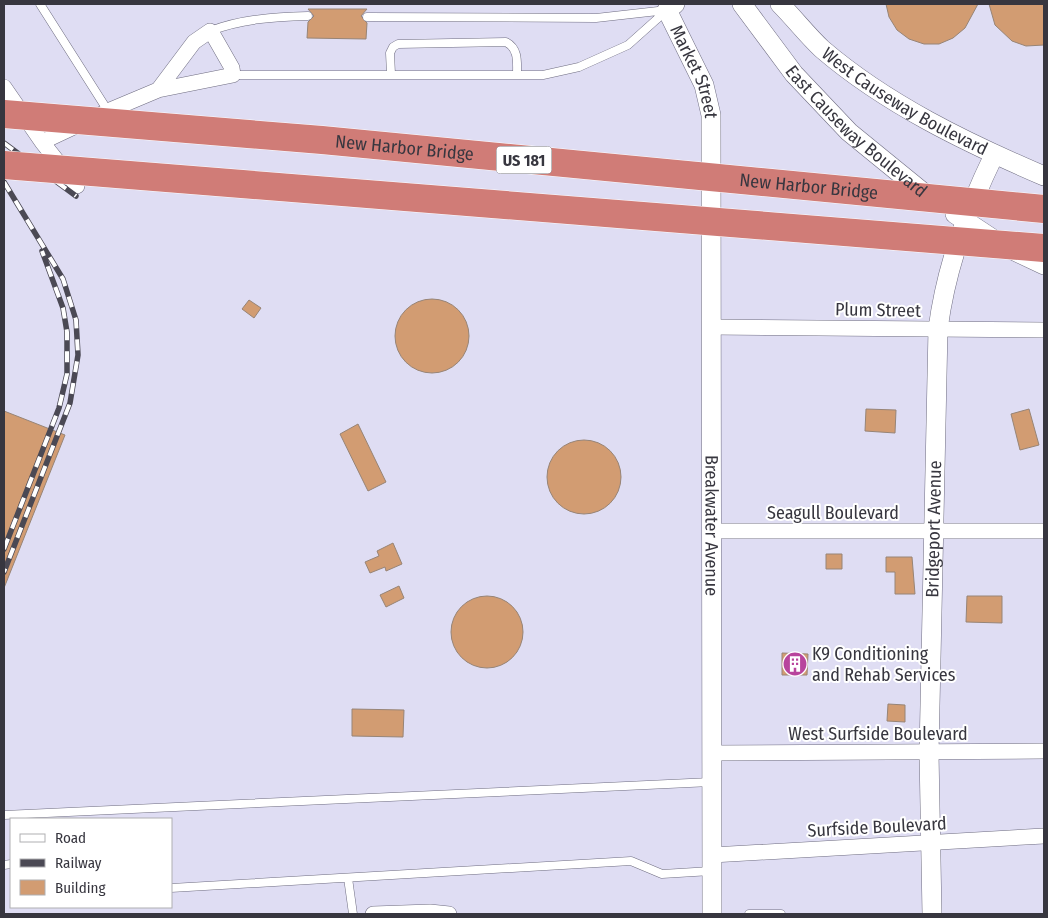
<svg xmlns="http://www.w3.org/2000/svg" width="1048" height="918" font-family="'Fira Sans Condensed',sans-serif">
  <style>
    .building { fill: #d29c72; stroke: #978476 }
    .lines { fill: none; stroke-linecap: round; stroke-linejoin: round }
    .service-casing { stroke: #6e6c80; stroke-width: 9 }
    .minor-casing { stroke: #6e6c80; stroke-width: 16 }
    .tertiary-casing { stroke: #6e6c80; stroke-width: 20 }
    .service { stroke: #fff; stroke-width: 8 }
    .minor { stroke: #fff; stroke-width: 15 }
    .tertiary { stroke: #fff; stroke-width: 19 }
    .rail-casing { stroke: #4b4954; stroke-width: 5.5 }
    .rail { stroke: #fff; stroke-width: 4; stroke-dasharray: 11; stroke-linecap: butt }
    .motorway-bridge-casing { stroke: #fff; stroke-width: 29; stroke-linecap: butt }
    .motorway-bridge { stroke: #d07c77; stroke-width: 28 }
    .labels { text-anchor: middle; stroke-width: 4; stroke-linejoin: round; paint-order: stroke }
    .shield { fill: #fff; stroke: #737279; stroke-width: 1 }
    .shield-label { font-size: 16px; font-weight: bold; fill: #37363f }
    .street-label { font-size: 18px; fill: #37363f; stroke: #fff }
    .poi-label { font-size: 18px; fill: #37363f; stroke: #fff; text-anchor: start }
  </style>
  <rect width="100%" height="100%" fill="#dfddf3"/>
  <path class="building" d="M886,4H978L965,28L953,38L939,44H924L909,39L897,30L889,17Z
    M989,4H1044V45L1026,46L1012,41L995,25Z
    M308,9H367L361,16L367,23L366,39L307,38L308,22L314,16Z
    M395 336a37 37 0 1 1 74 0a37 37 0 1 1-74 0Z
    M249,300L261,308L254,318L242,309Z
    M866,409L896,410L895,433L865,431Z
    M1029,409L1039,445L1020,450L1011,414Z
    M4,411L65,435L4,588Z
    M358,424L386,482L368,491L340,434Z
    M547 477a37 37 0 1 1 74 0a37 37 0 1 1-74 0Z
    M393,543L402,564L386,571L385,567L370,573L365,562L379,556L377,551Z
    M826,554H842V569H826Z
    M886,557H912L915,594H895V572H886Z
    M399,586L404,598L386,607L380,595Z
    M967,596H1002V623L966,622Z
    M451 632a36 36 0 1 1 72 0a36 36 0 1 1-72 0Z
    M782,653L808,654L807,675H782Z
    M888,704L905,705V722L887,721Z
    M352,709L404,710L403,737L352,736Z"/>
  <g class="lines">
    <defs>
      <path id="service" d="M40,4L108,111
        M367,17L596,18L667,10
        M210,31C242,19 273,17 308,16
        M391,74L390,53L393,47L398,44L506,42C519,49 517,62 517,75
        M233,75H543L579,67L628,45L666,11
        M4,815L711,782
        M4,865L11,864
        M348,878L353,914
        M171,888L631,861L662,874L711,871
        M749,914H781"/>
      <path id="minor" d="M4,87L42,142L77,186
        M42,142L108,111L158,90L233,75L232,68L212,33L210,31L194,42L158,90
        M712,327L1044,330
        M711,531H1044
        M712,753L1044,751
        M712,855L1044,836
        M373,914L430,912L449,914"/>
      <g id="tertiary">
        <path id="s1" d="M675,4L667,10L704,85L711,115L712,914"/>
        <path id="s2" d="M742,4L794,74L849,132L930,198"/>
        <path id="s3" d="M780,4C794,18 807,35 822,49C886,104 967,143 1044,176"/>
        <path d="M955,214L1002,245L1044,265"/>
        <path id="s4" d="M932,914L929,753L938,329C946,267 967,211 994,155"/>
      </g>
    </defs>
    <use href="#service" class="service-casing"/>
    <use href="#minor" class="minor-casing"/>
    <use href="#tertiary" class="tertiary-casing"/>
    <use href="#service" class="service"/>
    <use href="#minor" class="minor"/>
    <use href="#tertiary" class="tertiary"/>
    <defs>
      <path id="rail" d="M4,143L76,196
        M4,182L63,279L76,320L78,355L70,403L4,572
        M4,549L59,408L67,374V332L63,308L42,251"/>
    </defs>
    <use href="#rail" class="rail-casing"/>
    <use href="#rail" class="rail"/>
    <defs>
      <g id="motorway-bridge">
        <path id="s5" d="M4,114L322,140L1044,209"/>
        <path d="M4,165L1044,248"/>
      </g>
    </defs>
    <use href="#motorway-bridge" class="motorway-bridge-casing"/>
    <use href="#motorway-bridge" class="motorway-bridge"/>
  </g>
  <defs>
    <symbol id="building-disc" viewBox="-11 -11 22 22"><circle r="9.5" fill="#b8449d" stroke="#fff"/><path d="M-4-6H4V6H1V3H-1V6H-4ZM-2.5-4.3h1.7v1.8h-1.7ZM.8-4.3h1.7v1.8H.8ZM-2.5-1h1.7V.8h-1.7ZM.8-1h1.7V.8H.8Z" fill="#fff"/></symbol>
  </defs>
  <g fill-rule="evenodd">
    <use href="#building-disc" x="781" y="650" width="28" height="28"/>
  </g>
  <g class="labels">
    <rect class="shield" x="496.5" y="146.5" width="55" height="27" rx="4"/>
    <g class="shield-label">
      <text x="524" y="166">US 181</text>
    </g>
    <g class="street-label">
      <text dy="6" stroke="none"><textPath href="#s1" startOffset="78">Market Street</textPath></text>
      <text dy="6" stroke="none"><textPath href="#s3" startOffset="160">West Causeway Boulevard</textPath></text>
      <text dy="6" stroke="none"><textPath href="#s2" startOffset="172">East Causeway Boulevard</textPath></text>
      <text dy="6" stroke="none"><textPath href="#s5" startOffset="402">New Harbor Bridge</textPath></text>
      <text dy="6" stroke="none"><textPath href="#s5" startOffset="808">New Harbor Bridge</textPath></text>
      <text transform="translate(878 310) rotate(1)" y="6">Plum Street</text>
      <text x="833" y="519">Seagull Boulevard</text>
      <text dy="6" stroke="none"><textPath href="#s1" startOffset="535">Breakwater Avenue</textPath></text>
      <text dy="6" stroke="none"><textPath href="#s4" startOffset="385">Bridgeport Avenue</textPath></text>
      <text x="878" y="740">West Surfside Boulevard</text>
      <text transform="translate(877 827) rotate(-3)" y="6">Surfside Boulevard</text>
    </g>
    <g class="poi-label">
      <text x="812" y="660">K9 Conditioning<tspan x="812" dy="21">and Rehab Services</tspan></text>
    </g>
  </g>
  <rect width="1048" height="918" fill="none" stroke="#37363f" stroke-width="10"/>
  <rect x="10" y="818" width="162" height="90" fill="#ffffff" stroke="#afafb2"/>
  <rect x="20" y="834" width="25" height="8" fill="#ffffff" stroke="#afafb2"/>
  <text x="55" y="843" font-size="15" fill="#37363f">Road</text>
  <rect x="20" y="859" width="25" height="8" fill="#4b4954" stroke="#afafb2"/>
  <text x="55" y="868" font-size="15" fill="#37363f">Railway</text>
  <rect x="20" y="880" width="25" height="15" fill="#d29c72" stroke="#afafb2"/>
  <text x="55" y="893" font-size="15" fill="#37363f">Building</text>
</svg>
